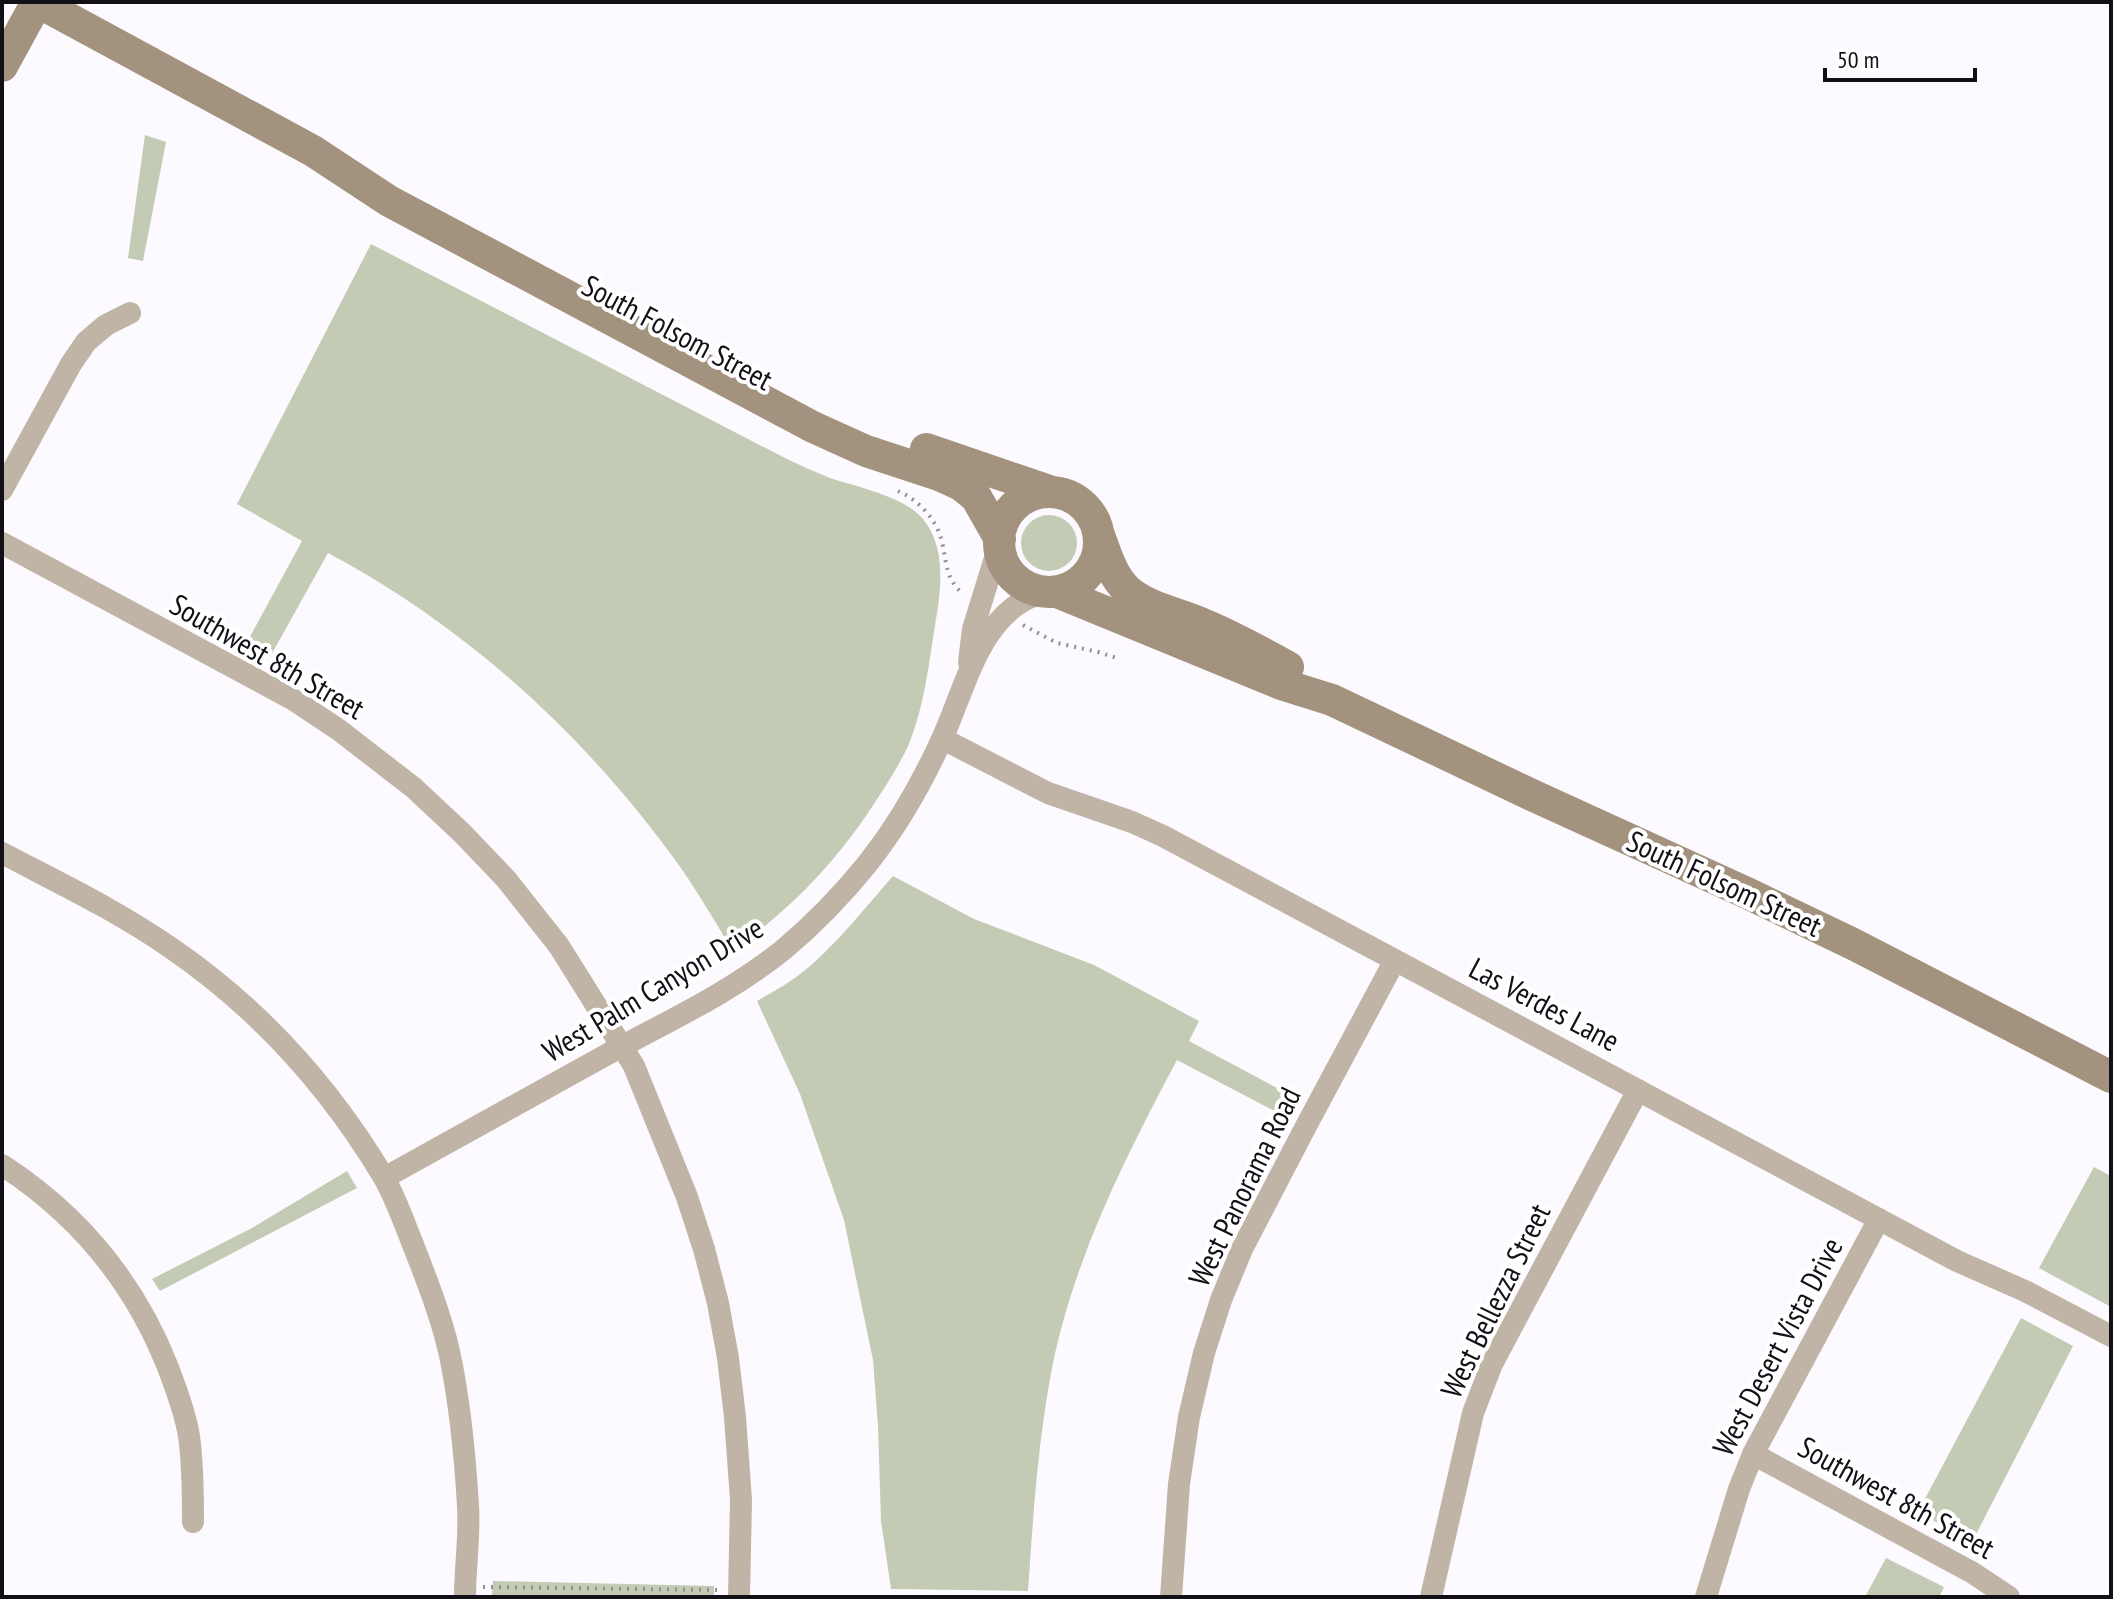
<svg xmlns="http://www.w3.org/2000/svg" width="2113" height="1599" font-family="'PT Sans Narrow',sans-serif">
  <style>
    .green { fill: #c3cbb4 }
    .lines { fill: none; stroke-linecap: round; stroke-linejoin: round }
    .path { stroke: #908e94; stroke-width: 4; stroke-dasharray: 2 6; stroke-linecap: butt }
    .street { stroke: #c0b4a6; stroke-width: 22 }
    .secondary { stroke: #a3927d; stroke-width: 32 }
    .labels { text-anchor: middle; stroke-width: 8; stroke-linejoin: round; paint-order: stroke }
    .street-label { font-size: 30px; fill: #120f17; stroke: #fff }
  </style>
  <rect width="100%" height="100%" fill="#fcfaff"/>
  <path class="green" d="M145,135L166,142L143,261L128,258Z
    M371,244L785,458C800,465 815,472 830,478C858,487 905,497 923,519C947,548 941,591 935,625C929,664 924,707 909,744C899,766 885,787 872,807C831,868 792,907 733,951C715,922 698,892 678,864C587,737 466,626 328,553L270,657L246,644L302,541L237,504Z
    M1021 543a28 28 0 1 1 56 0a28 28 0 1 1-56 0Z
    M893,876L974,919L1094,965L1199,1021L1189,1041L1294,1097L1284,1116L1177,1060C1125,1158 1074,1258 1052,1368C1038,1441 1033,1517 1028,1591L891,1589L881,1521L878,1426L873,1360L844,1220L800,1094L757,1001C767,995 779,989 789,982C826,958 864,909 893,876Z
    M2094,1167L2111,1176V1307L2039,1268Z
    M347,1171L357,1188L160,1291L152,1279L252,1228Z
    M2021,1318L2073,1346L1972,1542L1918,1512Z
    M1886,1558L1944,1587L1939,1597H1865Z
    M493,1581L714,1586V1597L492,1595Z"/>
  <g class="lines">
    <path class="path" d="M898,491C919,500 937,520 942,542C947,564 945,577 962,593
      M1023,625L1057,643L1098,652L1120,659
      M483,1587L718,1590"/>
    <path class="street" d="M2,490L71,364L86,342L106,325L130,313
      M2,543L294,700L339,730L414,788L462,833L506,879L559,946L634,1066L687,1197L704,1249L718,1303L728,1358L735,1417L741,1500L739,1597
      M969,662L973,629L999,545
      M943,739L1048,793L1132,822L1163,836L1957,1261L2025,1291L2111,1336
      M2,853C59,883 118,911 171,948C257,1007 329,1086 383,1176C395,1196 403,1220 412,1242C426,1278 440,1313 449,1351C460,1402 465,1455 468,1506C470,1536 465,1567 465,1597
      M2,1165C79,1215 133,1280 167,1365C176,1388 185,1412 189,1436C193,1464 193,1493 193,1522
      M384,1178C458,1137 532,1096 606,1055C666,1022 730,993 783,950C813,925 843,894 868,863C898,825 922,783 942,739C966,687 981,608 1045,592
      M1753,1454L1973,1573L2009,1597
      M1171,1597L1179,1484L1189,1417L1204,1353L1221,1300L1242,1249L1305,1128L1395,960
      M1431,1597L1473,1413L1492,1364L1638,1090
      M1706,1597L1739,1489L1753,1454L1879,1219"/>
    <path class="secondary" d="M38,2L313,151L389,201L813,427L866,451L939,475L961,485L976,497L1000,539
      M2,66L37,2
      M926,449L1052,492
      M999 542a50 50 0 1 1 100 0a50 50 0 1 1-100 0Z
      M1099,535C1106,554 1112,576 1127,590C1149,609 1179,613 1205,625C1234,637 1261,652 1288,667
      M1057,592L1281,684L1332,700L1534,796L1749,894L1853,944L2111,1077"/>
  </g>
  <g class="labels">
    <g class="street-label">
      <text transform="translate(677 333) rotate(28)" y="10">South Folsom Street</text>
      <text transform="translate(267 657) rotate(30)" y="10">Southwest 8th Street</text>
      <text transform="translate(1724 884) rotate(25)" y="10">South Folsom Street</text>
      <text transform="translate(653 990) rotate(-31)" y="10">West Palm Canyon Drive</text>
      <text transform="translate(1544 1005) rotate(28)" y="10">Las Verdes Lane</text>
      <text transform="translate(1245 1187) rotate(-64)" y="10">West Panorama Road</text>
      <text transform="translate(1496 1301) rotate(-64)" y="10">West Bellezza Street</text>
      <text transform="translate(1778 1347) rotate(-62)" y="10">West Desert Vista Drive</text>
      <text transform="translate(1896 1498) rotate(29)" y="10">Southwest 8th Street</text>
    </g>
  </g>
  <rect width="2113" height="1599" fill="none" stroke="#120f17" stroke-width="8"/>
  <path d="M1825 68v12h150v-12" fill="none" stroke="#120f17" stroke-width="4"/>
  <text x="1837" y="68" font-size="24" fill="#120f17" stroke="#ffffff" stroke-width="6" paint-order="stroke">50 m</text>
</svg>
